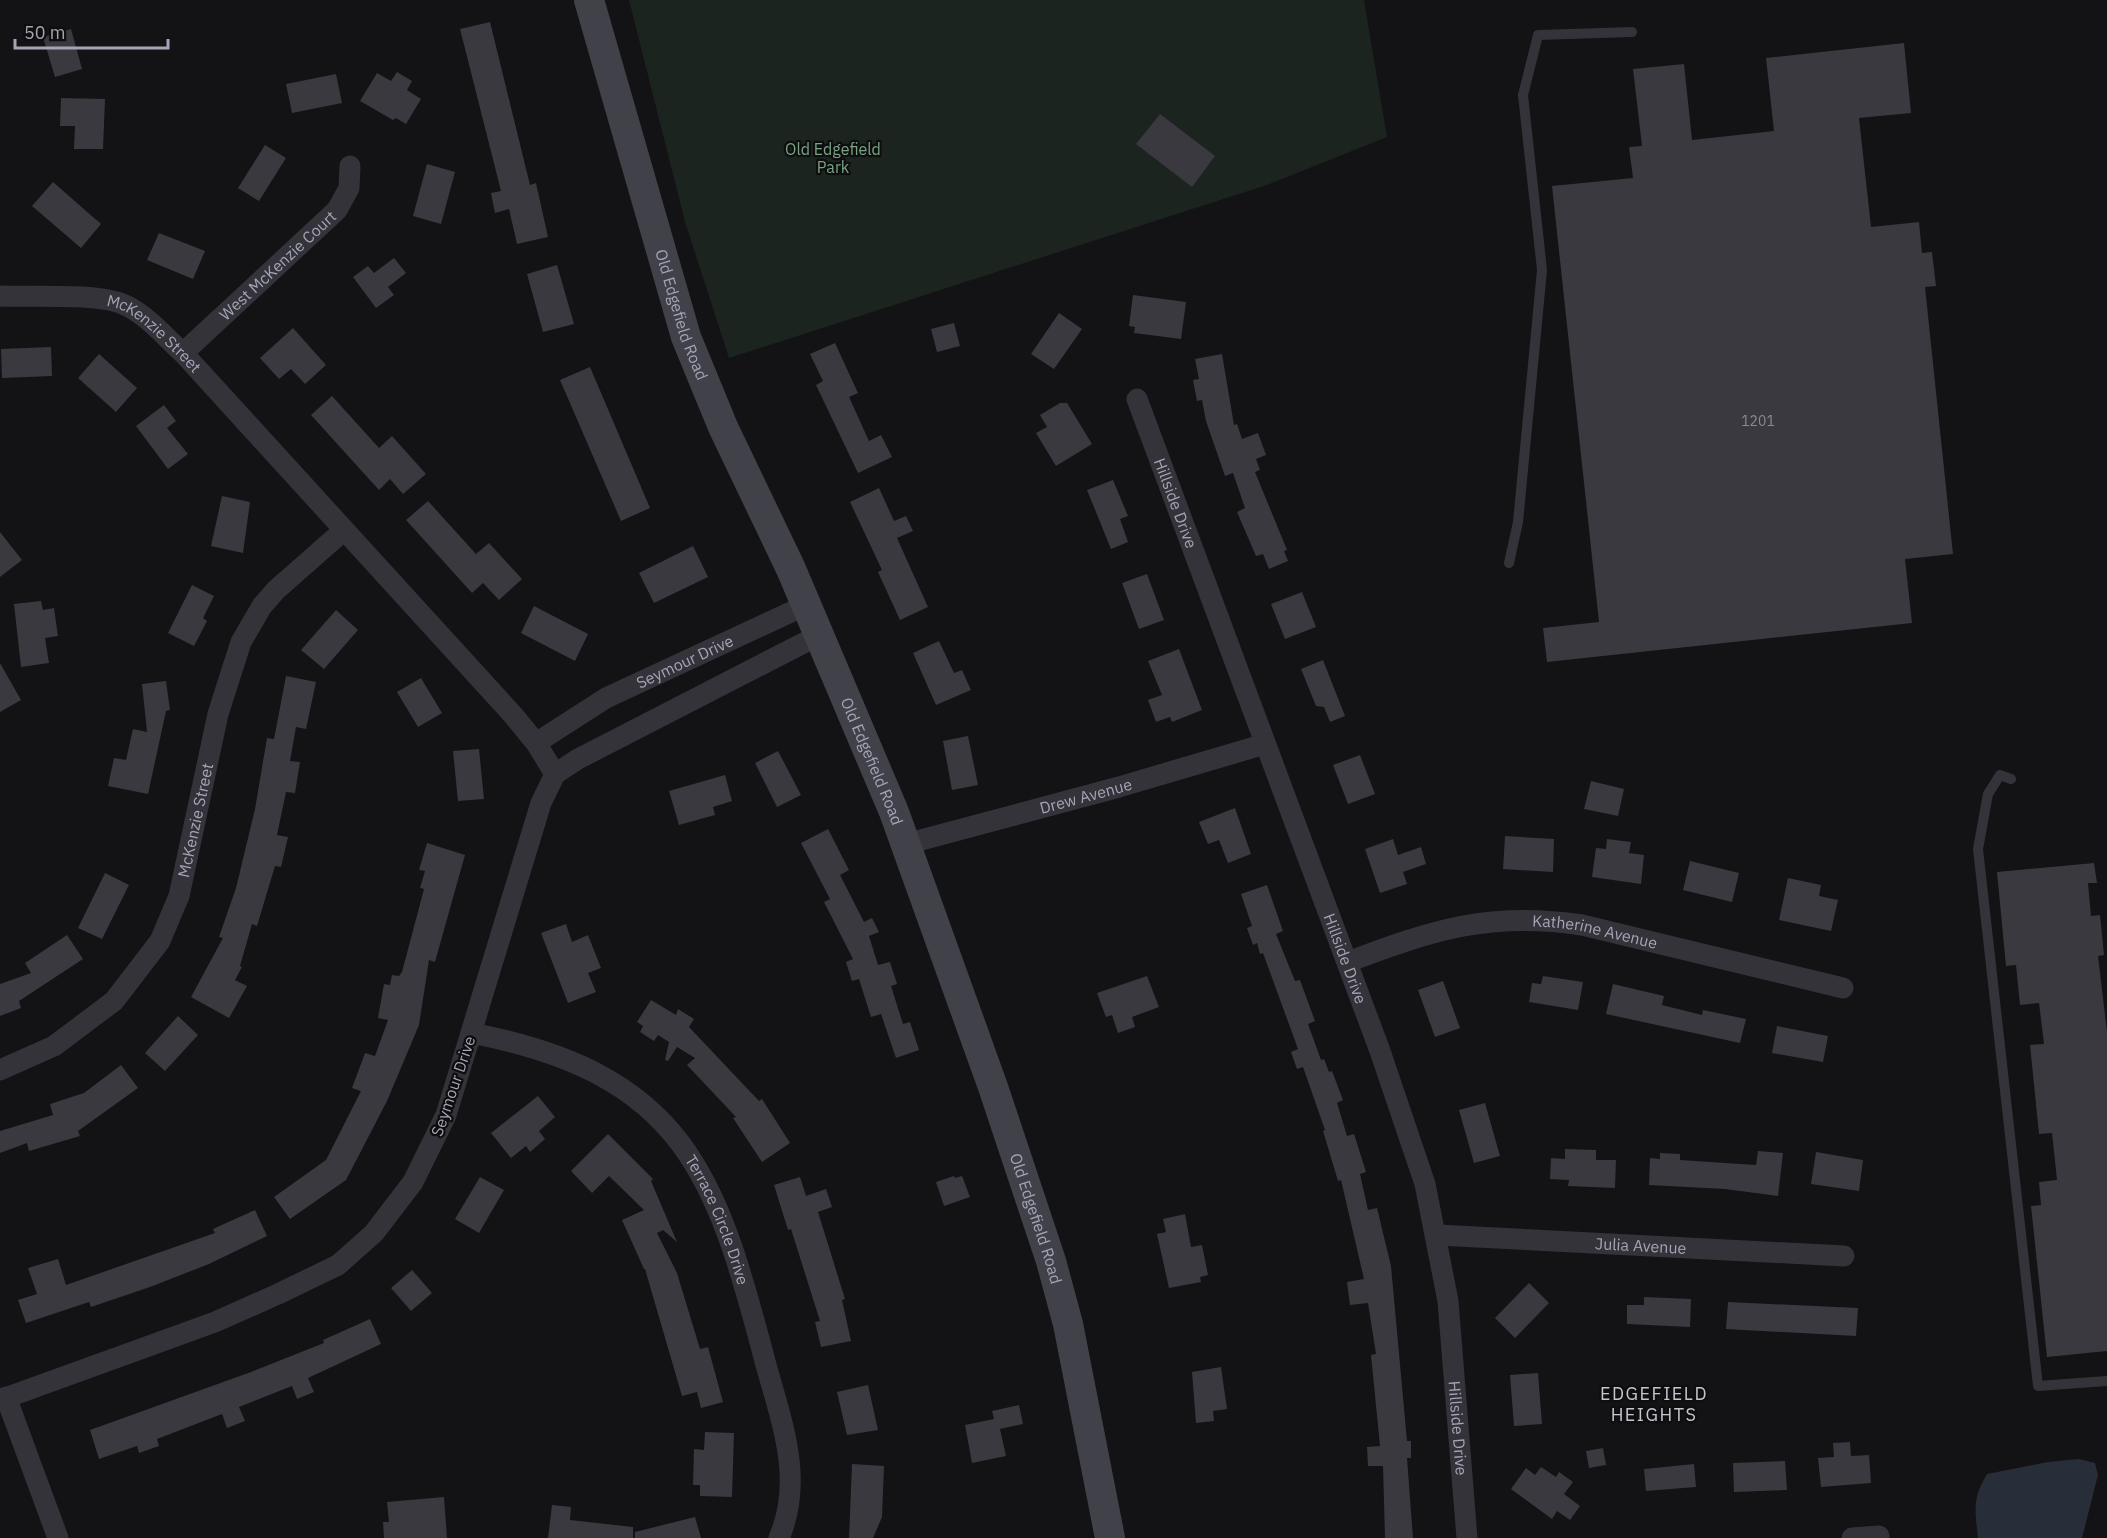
<svg xmlns="http://www.w3.org/2000/svg" width="2107" height="1538" font-family="'IBM Plex Sans',sans-serif">
  <style>
    .green { fill: #1c241f }
    .water { fill: #282e39 }
    .building { fill: #3a393f }
    .lines { fill: none; stroke-linecap: round; stroke-linejoin: round }
    .lane { stroke: #34333a; stroke-width: 10 }
    .street { stroke: #34333a; stroke-width: 21 }
    .secondary { stroke: #41414a; stroke-width: 30 }
    .labels { text-anchor: middle; stroke-width: 4.5; stroke-linejoin: round; paint-order: stroke }
    .number-label { font-size: 14px; fill: #898a98 }
    .park-label { font-size: 16px; fill: #79a284; stroke: #0e0e0f }
    .street-label { font-size: 16px; fill: #a3a5b6; stroke: #0e0e0f }
    .neighbourhood-label { font-size: 18px; letter-spacing: 1.5px; fill: #c4c5d1; stroke: #0e0e0f }
  </style>
  <rect width="100%" height="100%" fill="#131214"/>
  <path class="green" d="M629,0H1364L1387,137L1267,185L729,358L685,222Z"/>
  <path class="water" d="M2079,1459L2095,1463L2098,1475L2082,1538H1978C1975,1510 1972,1499 1987,1474L2048,1462Z"/>
  <path class="building" d="M490,22L530,185L536,183L548,237L517,244L509,209L495,213L491,193L501,191L460,29Z
    M71,29L82,69L55,77L43,37Z
    M1904,43L1911,113L1859,118L1871,227L1919,222L1922,253L1932,252L1936,286L1925,287L1953,554L1905,559L1912,623L1547,662L1543,628L1599,622L1552,186L1633,178L1629,147L1642,146L1633,69L1684,64L1692,140L1774,131L1766,58Z
    M397,72L412,81L407,90L421,99L406,124L396,118L393,120L360,101L377,73L391,81Z
    M336,74L342,103L292,113L286,84Z
    M61,98L105,99L103,149H74L75,126H60Z
    M1160,114L1215,156L1192,187L1136,144Z
    M265,145L286,158L259,201L238,188Z
    M427,164L455,172L441,224L413,216Z
    M53,182L101,224L81,248L32,206Z
    M159,233L205,251L193,279L147,260Z
    M394,258L406,273L388,287L394,295L376,308L353,277L368,266L374,273Z
    M557,265L574,324L543,332L527,274Z
    M1133,295L1186,302L1181,339L1134,333L1135,327L1129,326Z
    M1059,313L1082,329L1054,369L1031,354Z
    M954,323L960,346L937,352L931,329Z
    M293,328L326,365L305,384L291,369L279,379L260,358Z
    M835,343L858,393L849,397L869,441L881,435L892,457L858,473L816,385L823,381L810,354Z
    M51,347L52,376L2,378L1,349Z
    M99,354L137,388L116,412L78,378Z
    M1222,354L1234,425L1237,424L1242,439L1258,433L1266,455L1256,459L1260,470L1255,472L1287,550L1284,551L1288,561L1269,569L1263,554L1256,556L1237,512L1245,508L1233,473L1225,476L1206,421L1202,400L1197,401L1193,380L1199,379L1195,359Z
    M590,367L650,508L621,521L560,380Z
    M332,396L379,448L392,436L426,474L403,494L390,479L379,490L311,415Z
    M1060,403H1067L1092,444L1056,466L1036,433L1047,427L1040,415Z
    M164,405L176,421L167,428L188,454L168,469L136,426Z
    M1113,480L1128,516L1120,519L1128,542L1111,549L1087,490Z
    M879,488L894,521L906,516L913,531L897,538L928,607L900,620L878,572L882,570L850,502Z
    M222,496L250,502L243,553L211,546Z
    M428,501L476,554L489,543L522,579L499,600L483,583L472,593L406,520Z
    M0,532L22,560L0,577Z
    M693,546L708,577L654,603L639,573Z
    M1147,574L1164,620L1139,629L1122,583Z
    M192,585L214,596L203,618L207,621L194,646L168,633Z
    M1302,592L1316,627L1285,639L1271,604Z
    M41,601L43,610L54,608L58,636L45,638L49,663L21,667L14,604Z
    M534,606L588,634L575,661L521,633Z
    M336,610L358,630L324,669L301,650Z
    M939,641L954,673L962,670L971,690L936,705L913,653Z
    M1179,649L1202,710L1172,722L1170,717L1156,722L1148,700L1162,695L1148,661Z
    M1323,660L1345,716L1330,722L1324,707L1316,706L1301,669Z
    M0,663L21,700L0,712Z
    M286,676L316,682L306,729L296,727L290,761L300,762L295,793L286,792L277,835L288,837L281,867L275,866L257,926L252,924L240,966L242,967L235,980L247,986L229,1018L191,997L223,938L219,937L236,888L255,809L267,738L274,739Z
    M421,678L442,713L418,727L397,692Z
    M166,681L170,710L166,711L148,794L108,786L114,758L126,760L133,729L147,732L142,684Z
    M968,736L978,785L952,790L943,741Z
    M479,749L484,799L458,801L453,751Z
    M778,751L801,795L777,807L755,763Z
    M1360,755L1375,794L1348,804L1333,765Z
    M725,775L732,801L713,807L715,815L679,825L669,791Z
    M1591,781L1624,789L1618,816L1584,809Z
    M1235,808L1251,854L1228,863L1219,840L1208,844L1199,822Z
    M828,829L849,870L840,875L864,922L872,918L879,932L869,936L878,965L890,962L897,984L891,986L903,1024L910,1022L919,1050L896,1058L881,1014L871,1017L859,979L852,981L846,962L853,959L824,902L830,899L801,843Z
    M1505,836L1554,839L1553,872L1503,869Z
    M1393,839L1398,855L1421,847L1426,864L1403,872L1407,884L1380,893L1365,849Z
    M1607,839L1631,842L1629,853L1644,855L1641,884L1592,877L1596,848L1606,849Z
    M427,843L465,855L435,962L429,960L419,1025L387,1101L346,1180L290,1219L274,1197L326,1160L361,1091L352,1088L365,1053L375,1056L388,1020L378,1018L384,984L390,985L392,975L399,976L402,972L424,889L420,888L425,871L419,870Z
    M1690,861L1739,873L1732,902L1683,890Z
    M2094,863L2097,883H2088L2091,916L2100,915L2104,955L2098,956L2107,1032V1351L2047,1357L2031,1206L2041,1205L2039,1182L2057,1180L2052,1133L2039,1134L2030,1045L2044,1044L2039,1003L2020,1005L2016,965L2006,966L1997,872Z
    M105,873L129,885L102,939L78,928Z
    M1788,878L1821,885L1819,896L1838,900L1831,931L1779,920Z
    M1267,885L1283,931L1276,934L1295,981L1300,980L1315,1021L1308,1024L1321,1060L1324,1059L1329,1072L1332,1071L1343,1100L1337,1103L1347,1136L1354,1134L1366,1172L1360,1174L1368,1210L1377,1208L1391,1266L1407,1441H1411V1458H1407L1413,1538H1385L1383,1466H1368L1367,1447L1380,1446L1371,1355L1376,1354L1368,1303L1350,1305L1347,1282L1364,1279L1341,1180L1338,1181L1323,1131L1325,1130L1303,1067L1297,1069L1291,1052L1298,1049L1263,953L1260,954L1257,943L1253,945L1247,928L1252,926L1241,894Z
    M566,924L572,942L588,935L601,968L588,973L596,992L568,1003L541,933Z
    M67,935L83,959L19,1001L21,1008L0,1016V984L31,973L25,963Z
    M1147,976L1159,1007L1132,1017L1135,1027L1118,1033L1112,1015L1106,1017L1097,993Z
    M1543,976L1583,982L1578,1010L1529,1002L1532,983L1541,984Z
    M1443,981L1460,1028L1435,1037L1418,990Z
    M1613,984L1664,996L1662,1005L1702,1015L1703,1010L1746,1019L1740,1043L1606,1014Z
    M651,1000L676,1015L678,1009L694,1019L689,1027L759,1101L762,1099L790,1143L762,1162L733,1118L736,1117L687,1065L695,1058L677,1047L668,1061L665,1060L669,1042L658,1035L654,1041L640,1032L643,1026L637,1022Z
    M178,1016L198,1035L165,1071L145,1053Z
    M1777,1026L1828,1036L1823,1062L1772,1053Z
    M121,1065L138,1088L78,1131L80,1136L29,1151L27,1143L0,1153V1131L53,1115L50,1104L84,1093Z
    M538,1096L555,1117L539,1131L545,1139L530,1152L526,1146L511,1158L491,1133Z
    M1485,1103L1500,1156L1474,1163L1459,1110Z
    M608,1134L653,1179L651,1181L677,1242L663,1230L657,1233L677,1273L700,1349L708,1347L723,1402L701,1408L697,1392L682,1396L645,1269H644L622,1220L644,1210L609,1176L592,1193L571,1171Z
    M1565,1149L1596,1150V1160H1616L1615,1188L1568,1186L1569,1180L1550,1179L1551,1158L1565,1159Z
    M1758,1151L1783,1153L1778,1196L1725,1189L1649,1185L1650,1158L1660,1159V1153L1680,1154V1160L1756,1165Z
    M1816,1152L1863,1160L1859,1191L1811,1184Z
    M954,1176L955,1178L962,1176L970,1197L944,1206L936,1182Z
    M480,1177L504,1190L479,1233L455,1219Z
    M800,1177L806,1196L826,1189L832,1207L818,1212L845,1299L842,1300L851,1341L821,1347L815,1322L820,1321L791,1229L788,1230L774,1185Z
    M255,1210L267,1236L209,1264L150,1287L91,1307L89,1302L26,1323L18,1300L37,1294L28,1268L58,1259L66,1285L215,1233L213,1229Z
    M1185,1214L1191,1247L1202,1245L1208,1275L1200,1277L1201,1282L1169,1288L1157,1234L1166,1232L1163,1219Z
    M412,1270L432,1293L411,1311L391,1288Z
    M1529,1283L1549,1303L1515,1338L1495,1318Z
    M1644,1297L1691,1299L1690,1327L1627,1324V1305H1644Z
    M1728,1302L1858,1308L1856,1336L1726,1329Z
    M370,1319L381,1344L308,1378L314,1392L297,1399L292,1386L239,1407L245,1421L227,1428L222,1414L157,1439L159,1446L139,1453L137,1446L99,1459L90,1430L251,1372L324,1343L323,1340Z
    M1221,1367L1227,1409L1213,1411L1214,1421L1196,1423L1192,1372Z
    M1538,1373L1542,1424L1514,1426L1510,1375Z
    M868,1385L878,1430L847,1435L837,1392Z
    M1019,1405L1023,1424L1000,1429L1006,1456L972,1463L965,1425L994,1419L992,1411Z
    M705,1432L734,1433L732,1497L700,1496V1485H693L694,1449L704,1450Z
    M1850,1442L1851,1456L1869,1455L1871,1483L1821,1487L1818,1458L1834,1457L1833,1443Z
    M1603,1448L1606,1465L1589,1468L1586,1451Z
    M1785,1461L1787,1490L1734,1492L1733,1463Z
    M852,1464L884,1466L882,1517L873,1538H849Z
    M1694,1464L1696,1487L1646,1491L1644,1469Z
    M1541,1467L1556,1477L1559,1472L1573,1482L1564,1494L1580,1506L1570,1520L1557,1511L1552,1519L1511,1489L1526,1468L1535,1475Z
    M444,1497L447,1538H384L383,1522H389L387,1502Z
    M552,1505L571,1507L570,1520L633,1527V1538H548Z
    M695,1517L701,1538H635V1532Z"/>
  <g class="lines">
    <path class="lane" d="M1509,563L1518,522L1542,270L1523,95L1538,35L1632,32
      M2011,779L2000,775L1988,794L1978,849L2038,1386L2107,1381"/>
    <g class="street">
      <path id="s1" d="M0,296C31,297 100,293 125,305C147,315 165,337 183,353L513,715L536,743L555,774L541,803L446,1115L413,1182L374,1233L338,1265L278,1294L215,1322L0,1400"/>
      <path id="s2" d="M183,353L337,210L349,188L350,166"/>
      <path id="s3" d="M1137,399L1380,1051L1425,1184L1448,1301L1467,1538"/>
      <path id="s4" d="M536,743L606,698L806,605"/>
      <path d="M555,774L578,759L819,635"/>
      <path id="s5" d="M906,844L1119,787L1265,744"/>
      <path id="s6" d="M1348,962C1432,930 1490,911 1582,925L1843,988"/>
      <path id="s7" d="M471,1033C684,1074 716,1173 766,1365C782,1423 804,1480 779,1538"/>
      <path id="s8" d="M0,1070L54,1046L114,1001L160,941L179,896L218,714L241,642L262,606L276,590L343,531"/>
      <path id="s9" d="M1437,1235L1844,1256"/>
      <path d="M6,1397L58,1538"/>
      <path d="M1852,1538L1879,1536"/>
    </g>
    <path class="secondary" id="s10" d="M589,0L686,337L723,427L791,569L894,812L993,1087L1051,1261L1068,1324L1110,1538"/>
  </g>
  <g class="labels">
    <g class="number-label">
      <text x="1758" y="426">1201</text>
    </g>
    <g class="park-label">
      <text x="833" y="155">Old Edgefield<tspan x="833" dy="18">Park</tspan></text>
    </g>
    <g class="street-label">
      <text dy="6" stroke="none"><textPath href="#s2" startOffset="129">West McKenzie Court</textPath></text>
      <text dy="6" stroke="none"><textPath href="#s10" startOffset="328">Old Edgefield Road</textPath></text>
      <text dy="6" stroke="none"><textPath href="#s1" startOffset="166">McKenzie Street</textPath></text>
      <text dy="6" stroke="none"><textPath href="#s3" startOffset="111">Hillside Drive</textPath></text>
      <text dy="6" stroke="none"><textPath href="#s4" startOffset="170">Seymour Drive</textPath></text>
      <text dy="6" stroke="none"><textPath href="#s10" startOffset="814">Old Edgefield Road</textPath></text>
      <text dy="6" stroke="none"><textPath href="#s5" startOffset="186">Drew Avenue</textPath></text>
      <text dy="6" stroke="none"><textPath href="#s8" startOffset="336">McKenzie Street</textPath></text>
      <text dy="6" stroke="none"><textPath href="#s6" startOffset="254">Katherine Avenue</textPath></text>
      <text dy="6" stroke="none"><textPath href="#s3" startOffset="597">Hillside Drive</textPath></text>
      <text transform="translate(453 1086) rotate(-71)" y="6">Seymour Drive</text>
      <text dy="6" stroke="none"><textPath href="#s10" startOffset="1300">Old Edgefield Road</textPath></text>
      <text dy="6" stroke="none"><textPath href="#s7" startOffset="328">Terrace Circle Drive</textPath></text>
      <text dy="6" stroke="none"><textPath href="#s9" startOffset="204">Julia Avenue</textPath></text>
      <text dy="6" stroke="none"><textPath href="#s3" startOffset="1083">Hillside Drive</textPath></text>
    </g>
    <g class="neighbourhood-label">
      <text x="1654" y="1400">EDGEFIELD<tspan x="1654" dy="21">HEIGHTS</tspan></text>
    </g>
  </g>
  <path d="M15 39v9h153v-9" fill="none" stroke="#a3a5b6" stroke-width="3"/>
  <text x="24" y="39" font-size="18" fill="#a3a5b6" stroke="#0e0e0f" stroke-width="4.5" paint-order="stroke">50 m</text>
</svg>
